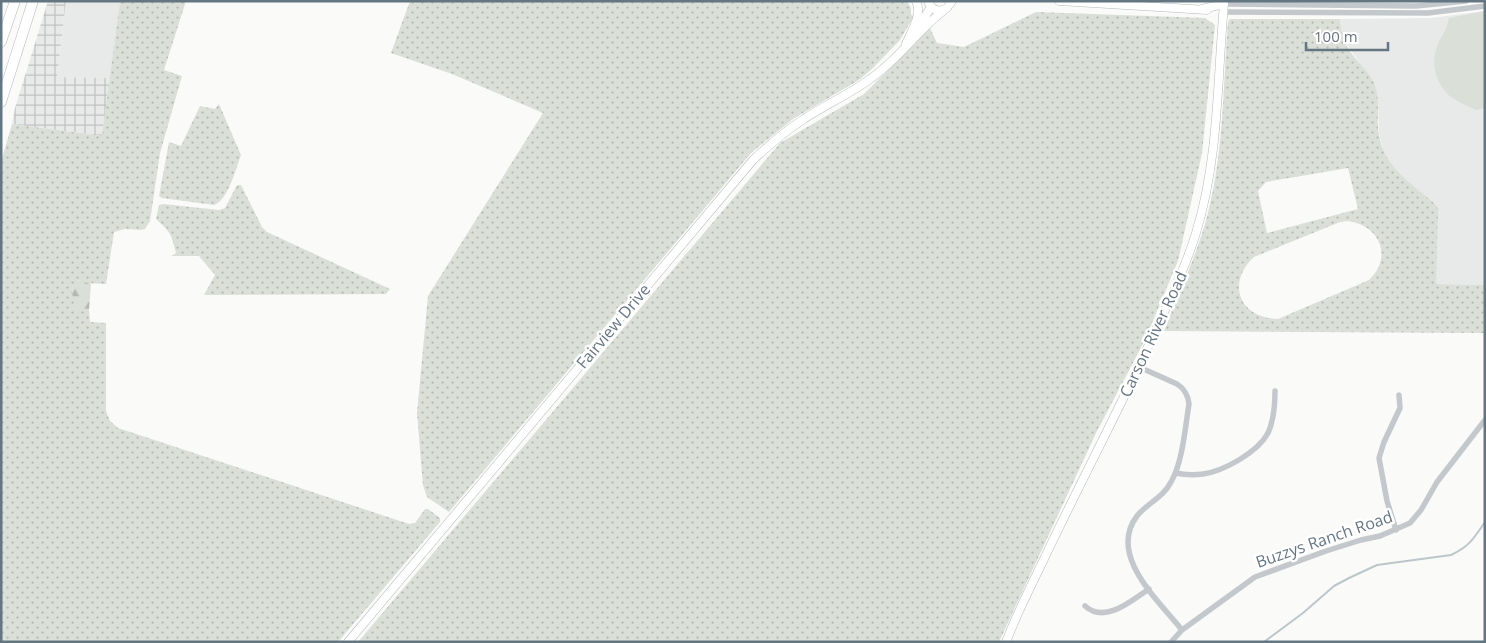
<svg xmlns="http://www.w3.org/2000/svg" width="1486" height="643" font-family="'Open Sans',sans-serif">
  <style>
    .built { fill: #e8e9e9 }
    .industrial { fill: url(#industrial-grid) }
    .grass { fill: url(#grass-dots); fill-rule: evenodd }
    .forest { fill: url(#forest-firs) }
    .pitch { fill: #dadfd7 }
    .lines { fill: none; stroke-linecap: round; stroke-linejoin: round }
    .stream { stroke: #bbc7cb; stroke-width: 2 }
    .secondary-casing { stroke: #b3babf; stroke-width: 9 }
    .highway-casing { stroke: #b4b9bd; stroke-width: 11 }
    .street { stroke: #c3c8cc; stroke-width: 5.5 }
    .secondary { stroke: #fff; stroke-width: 8 }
    .highway { stroke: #fff; stroke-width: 10 }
    .labels { text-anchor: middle; stroke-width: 5; stroke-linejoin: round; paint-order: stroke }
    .street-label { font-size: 16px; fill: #657683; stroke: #fff }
  </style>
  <defs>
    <pattern id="industrial-grid" width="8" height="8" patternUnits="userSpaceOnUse" patternTransform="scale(1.25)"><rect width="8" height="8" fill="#e8e9e9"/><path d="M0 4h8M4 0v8" fill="none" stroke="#c0c1c2"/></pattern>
    <pattern id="grass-dots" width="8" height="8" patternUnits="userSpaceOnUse" patternTransform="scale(1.25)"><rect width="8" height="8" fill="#dadfd7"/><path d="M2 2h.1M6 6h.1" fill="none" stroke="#b4b9b4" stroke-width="1.8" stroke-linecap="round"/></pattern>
    <pattern id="forest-firs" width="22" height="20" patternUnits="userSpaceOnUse" patternTransform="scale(1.25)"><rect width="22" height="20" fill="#dadfd7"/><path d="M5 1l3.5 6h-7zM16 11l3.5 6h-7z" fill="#b4b9b4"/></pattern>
  </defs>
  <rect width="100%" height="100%" fill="#fafaf8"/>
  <path class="built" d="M66,1H120L110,78L57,77Z
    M1485,11V285L1436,284V264L1407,181L1395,170L1384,152L1379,134L1378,105L1365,70L1347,45L1342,34L1340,19L1431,18Z"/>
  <path class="industrial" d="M48,1H66L57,77L110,78L102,136L12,124L15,108Z"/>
  <path class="grass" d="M120,1H186L164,70L182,76L160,153L150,221L145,229L141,230L125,229L114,232L106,284L85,283L78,280L73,285L72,293L80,310H89L90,322L106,323V411L110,421L118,428L409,524L415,523L425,509H428L440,518V522L338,642H1V162L12,124L102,136Z
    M410,1H907L911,8V15L914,16L900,40L873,68L859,80L793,119L751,153L449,512L427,497L423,485L417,413L428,296L543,113L452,74L391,53Z
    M1036,12L1205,18L1215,25L1202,153L1178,261L1144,342L1096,433L999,642H358L780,143L864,94L930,28L937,43L964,47Z
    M1230,19H1340C1341,28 1342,36 1346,45C1354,60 1372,72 1376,89C1380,103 1376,120 1379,135C1384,167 1412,184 1435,204L1438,209L1436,284L1485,285V333L1164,331C1179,292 1198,253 1208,213C1224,151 1223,85 1228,22ZM1348,168L1358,209L1267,233L1258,191L1266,182ZM1347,221C1379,224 1394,257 1369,280L1278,319C1239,318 1226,283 1254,257L1340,222Z
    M219,104L241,155C236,168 228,201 214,205L162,198L159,196L169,142L181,146L200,106L215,109Z
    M237,185H241L262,227L267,232L390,289L386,294L204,295L215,275L199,256H171L176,253C171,233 171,233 156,219L159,205L163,204L219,210L225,208Z"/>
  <path class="forest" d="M78,280L91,284L89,310H80L75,308L72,293L73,284Z"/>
  <path class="pitch" d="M1485,11V108L1476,110C1468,106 1458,102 1451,97C1437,85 1430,65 1437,47C1441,36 1446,32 1449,18Z"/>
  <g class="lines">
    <path class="stream" d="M1264,642L1303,613L1334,586L1349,578L1377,565L1451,555C1470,546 1474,538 1485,522"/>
    <defs>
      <path id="secondary" d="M928,1C931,10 939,13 947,8L952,1
        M1059,1L1207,10
        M915,32L931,7
        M906,44C911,32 923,14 916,1
        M348,642L753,160C769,145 785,131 804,119C825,105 850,94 870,79C898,60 917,31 943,11
        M1006,642C1017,613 1031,586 1044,559C1079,485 1118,412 1152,338C1168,303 1185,269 1196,233C1219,158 1217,81 1224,4L1202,9"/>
      <path id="highway" d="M1,42L15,1
        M1,102L33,1"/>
    </defs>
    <use href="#secondary" class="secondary-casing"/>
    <use href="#highway" class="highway-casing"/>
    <path class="street" d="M1224,1V4H1229L1416,6L1466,1
      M1223,12L1428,13L1485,6
      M1139,367L1177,384C1185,389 1188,395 1189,404C1185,428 1183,461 1171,482C1163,498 1147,503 1137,516C1107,555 1159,601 1182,630
      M1176,473C1185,475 1194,475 1203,474C1224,471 1258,452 1268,433C1274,420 1275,405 1275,391
      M1396,530L1387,501L1379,458L1384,442L1400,408L1399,395
      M1085,606C1105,624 1131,601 1149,589
      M1171,642L1182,630L1255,577L1326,551L1361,540L1380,536L1410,523L1421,510L1437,482L1485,420"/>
    <use href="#secondary" class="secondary"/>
    <use href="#highway" class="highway"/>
  </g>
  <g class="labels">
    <g class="street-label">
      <text transform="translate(613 326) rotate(-50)" y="6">Fairview Drive</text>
      <text transform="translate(1153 334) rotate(-65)" y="6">Carson River Road</text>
      <text transform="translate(1324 539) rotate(-19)" y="6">Buzzys Ranch Road</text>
    </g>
  </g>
  <rect width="1486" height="643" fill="none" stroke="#657683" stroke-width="5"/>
  <path d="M1306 42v8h82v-8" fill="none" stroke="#657683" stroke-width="2.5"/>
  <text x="1314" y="42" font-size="15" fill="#657683" stroke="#ffffff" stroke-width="4" paint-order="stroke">100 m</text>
</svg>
